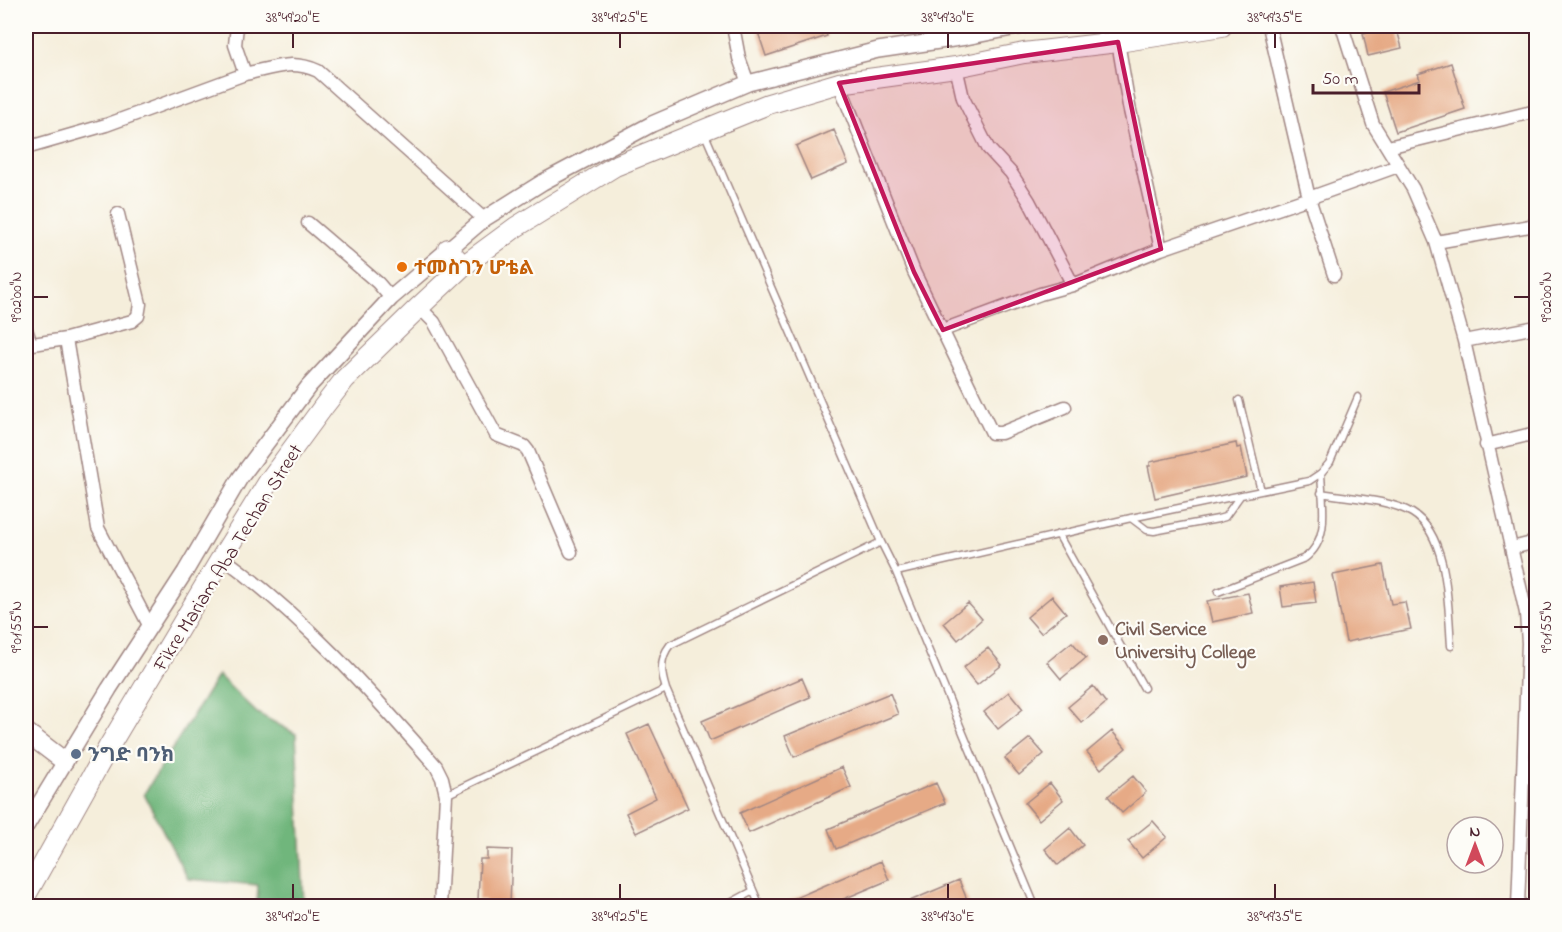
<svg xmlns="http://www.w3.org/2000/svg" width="1562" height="932" font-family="'Indie Flower','Noto Sans Ethiopic',sans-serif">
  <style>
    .forest { fill: #70b67b; stroke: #5d6a53; stroke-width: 1.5 }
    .building { fill: #e6aa86 }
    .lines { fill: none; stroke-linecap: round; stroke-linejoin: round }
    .service-casing { stroke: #a08683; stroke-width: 9 }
    .minor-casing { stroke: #a08683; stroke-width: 15 }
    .tertiary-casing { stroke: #a08683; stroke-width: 18 }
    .secondary-casing { stroke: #a08683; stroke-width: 21 }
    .primary-casing { stroke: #a08683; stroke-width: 22 }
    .service { stroke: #fff; stroke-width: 6 }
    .minor { stroke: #fff; stroke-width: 12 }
    .tertiary { stroke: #fff; stroke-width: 15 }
    .secondary { stroke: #fff; stroke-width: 18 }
    .primary { stroke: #fff; stroke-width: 20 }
    .marked { fill: #c2185b; fill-opacity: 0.2; stroke: #c2185b; stroke-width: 4.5; stroke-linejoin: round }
    .ticks { fill: none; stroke: #4a1f2b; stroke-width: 2 }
    .food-dot { fill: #e8710a; stroke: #fdfcf7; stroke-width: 2 }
    .education-dot { fill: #8d6e63; stroke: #fdfcf7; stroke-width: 2 }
    .service-dot { fill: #5c6f8a; stroke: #fdfcf7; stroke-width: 2 }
    .labels { text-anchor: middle; stroke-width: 4.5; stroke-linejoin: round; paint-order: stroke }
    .food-label { font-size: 20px; font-weight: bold; fill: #c56008; stroke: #fdfcf7; text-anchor: start }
    .street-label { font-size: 20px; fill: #4a1f2b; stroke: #fdfcf7 }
    .education-label { font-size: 20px; font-weight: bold; fill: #785e54; stroke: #fdfcf7; text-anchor: start }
    .service-label { font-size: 20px; font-weight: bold; fill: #4e5e75; stroke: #fdfcf7; text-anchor: start }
    .neatline { fill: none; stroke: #4a1f2b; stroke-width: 2 }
    .ticks-label { font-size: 15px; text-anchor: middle; fill: #4a1f2b }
  </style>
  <rect width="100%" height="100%" fill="#fdfcf7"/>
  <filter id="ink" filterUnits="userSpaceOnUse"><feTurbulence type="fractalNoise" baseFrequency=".0167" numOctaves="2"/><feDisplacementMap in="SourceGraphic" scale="12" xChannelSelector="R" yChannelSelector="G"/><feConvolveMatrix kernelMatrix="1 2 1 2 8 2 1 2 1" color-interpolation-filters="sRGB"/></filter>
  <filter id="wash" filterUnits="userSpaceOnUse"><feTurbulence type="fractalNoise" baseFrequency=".008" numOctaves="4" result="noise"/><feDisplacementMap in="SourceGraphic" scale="24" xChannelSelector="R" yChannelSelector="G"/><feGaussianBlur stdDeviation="1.35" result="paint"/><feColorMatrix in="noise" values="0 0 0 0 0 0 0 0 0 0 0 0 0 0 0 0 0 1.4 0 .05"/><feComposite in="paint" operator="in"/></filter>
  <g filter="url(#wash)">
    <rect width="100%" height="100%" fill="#f5eedb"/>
    <path class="forest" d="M218,675L257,713L296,734L304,906H257L258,885L188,879L144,794Z"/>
    <g id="blocks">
      <path class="building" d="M756,26H823L827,36L766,56Z
        M1396,26L1402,48L1368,56L1363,33Z
        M1451,63L1465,109L1396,132L1383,92L1420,80L1418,74Z
        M834,130L848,164L811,180L796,146Z
        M1236,443L1237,448L1241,447L1247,477L1155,498L1148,466H1150V462Z
        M1383,565L1391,604L1405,602L1411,629L1346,642L1333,575Z
        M1313,582L1316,603L1283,607L1280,587Z
        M1248,593L1253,613L1212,622L1207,601Z
        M1052,596L1066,613L1041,633L1027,617Z
        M968,603L982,619L958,640L944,623Z
        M1072,642L1086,658L1061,679L1047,662Z
        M988,648L1002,665L977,685L963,668Z
        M802,678L810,697L710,741L702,721Z
        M1093,686L1106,703L1082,723L1068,707Z
        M1009,692L1023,709L998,729L984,712Z
        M890,693L898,714L794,757L785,736Z
        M649,724L688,808L636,833L626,813L656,798L627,734Z
        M1112,731L1126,748L1101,769L1087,752Z
        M1030,738L1044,754L1019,775L1005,758Z
        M842,767L851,787L749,833L740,813Z
        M1133,776L1146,792L1122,813L1108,796Z
        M936,783L945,803L836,849L828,829Z
        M1050,783L1063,800L1039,820L1025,803Z
        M1153,821L1167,837L1142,858L1128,841Z
        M1070,828L1083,845L1058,865L1045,849Z
        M487,849L512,850L510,906H485V900H478L480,859H487Z
        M881,861L889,880L827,906H777Z
        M959,880L968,902L958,906H898Z"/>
    </g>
  </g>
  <g filter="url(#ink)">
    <use href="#blocks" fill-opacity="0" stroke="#a08683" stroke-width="1.5"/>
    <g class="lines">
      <defs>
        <path id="service" d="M704,132L881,542L896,572L1035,906
          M1239,400L1261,491
          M1321,493C1349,498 1388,499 1412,513C1449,535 1448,607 1451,646
          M1131,518L1147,530L1154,531L1218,519L1225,517L1240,496
          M1058,534L1144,688
          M896,572L1131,518L1309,481L1321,473L1330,462L1358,397
          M1218,592L1305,558C1331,539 1322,503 1321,473
          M446,795L666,689
          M725,906L753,891
          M760,906L666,689C661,673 659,659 670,645L881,542"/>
        <path id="minor" d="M733,26L739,58L748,83
          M1342,26L1373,124L1413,189L1436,242L1464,341L1526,613L1528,643L1518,906
          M1118,42L1129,106L1161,249
          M956,67L963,98L988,148L1011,173L1029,201L1073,285
          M245,74C273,68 291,59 318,71L484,219
          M839,83L914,272L992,433H1001L1065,407
          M1388,147L1536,111
          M26,148L106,125L245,74L235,45L237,26
          M308,223L378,283L391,298
          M1436,242L1536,225
          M1334,275L1309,198L1398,166
          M419,307L434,322L496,435L524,446L528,451L571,552
          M26,329L31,344
          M943,330L1040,294L1073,285L1161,249L1309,198L1269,26
          M66,339L98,528L149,625
          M1464,341L1536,327
          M26,345L66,339L132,321L138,316L140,304L118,214
          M1486,445L1536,433
          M1512,548L1536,542
          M222,557C303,616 369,690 436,766L442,778L446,795L440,906"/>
        <path id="tertiary" d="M26,826L109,689L185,572L240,478L309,386L391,298L484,219L543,182L652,124L748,83L878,50L966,37L1022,26"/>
        <path id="secondary" d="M26,732L64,761"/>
        <path id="primary" d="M448,249L463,266
          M26,895L108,748L222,557L269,481L324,406L345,379L419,307L463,266L516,227L615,166L768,104L839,83L956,67L1024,53L1118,42L1222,26"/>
      </defs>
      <use href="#service" class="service-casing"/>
      <use href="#minor" class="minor-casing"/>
      <use href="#tertiary" class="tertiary-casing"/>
      <use href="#secondary" class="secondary-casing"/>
      <use href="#primary" class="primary-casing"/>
      <use href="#service" class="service"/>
      <use href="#minor" class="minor"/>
      <use href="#tertiary" class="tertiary"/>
      <use href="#secondary" class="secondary"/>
      <use href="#primary" class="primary"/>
    </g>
  </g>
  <path class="marked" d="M1118,42L1161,249L943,330L914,272L839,83Z"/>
  <path class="ticks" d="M293,33V48M620,33V48M948,33V48M1275,33V48M33,297H48M1514,297H1529M33,627H48M1514,627H1529M293,884V899M620,884V899M948,884V899M1275,884V899"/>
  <circle class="food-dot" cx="402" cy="267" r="6"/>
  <circle class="education-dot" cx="1103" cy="640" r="6"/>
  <circle class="service-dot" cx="76" cy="754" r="6"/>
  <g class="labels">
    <g class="food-label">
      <text x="414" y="274">ተመስገን ሆቴል</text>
    </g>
    <g class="street-label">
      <text transform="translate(227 557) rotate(-58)" y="7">Fikre Mariam Aba Techan Street</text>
    </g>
    <g class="education-label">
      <text x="1115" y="635">Civil Service<tspan x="1115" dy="23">University College</tspan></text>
    </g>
    <g class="service-label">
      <text x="88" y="761">ንግድ ባንክ</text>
    </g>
  </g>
  <rect width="1562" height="932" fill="none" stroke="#fdfcf7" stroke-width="66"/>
  <g transform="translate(1475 845)"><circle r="28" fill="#fdfcf7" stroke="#b5a4a5" stroke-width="1.5"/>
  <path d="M0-4.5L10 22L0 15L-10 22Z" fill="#d1495b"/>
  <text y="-9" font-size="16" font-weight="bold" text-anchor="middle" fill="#4a1f2b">N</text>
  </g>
  <path d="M1313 84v9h106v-9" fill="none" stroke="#4a1f2b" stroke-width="3"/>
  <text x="1322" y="84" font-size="18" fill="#4a1f2b" stroke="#fdfcf7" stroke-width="4.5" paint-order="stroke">50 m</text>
  <rect x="33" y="33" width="1496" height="866" class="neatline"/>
  <g class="ticks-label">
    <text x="293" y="22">38°49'20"E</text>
    <text x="620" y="22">38°49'25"E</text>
    <text x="948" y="22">38°49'30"E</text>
    <text x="1275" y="22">38°49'35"E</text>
    <text transform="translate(16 297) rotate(-90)" y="5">9°02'00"N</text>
    <text transform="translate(1546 297) rotate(-90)" y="5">9°02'00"N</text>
    <text transform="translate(16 627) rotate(-90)" y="5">9°01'55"N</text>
    <text transform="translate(1546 627) rotate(-90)" y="5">9°01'55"N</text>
    <text x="293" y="921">38°49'20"E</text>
    <text x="620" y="921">38°49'25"E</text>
    <text x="948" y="921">38°49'30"E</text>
    <text x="1275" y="921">38°49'35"E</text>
  </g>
</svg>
